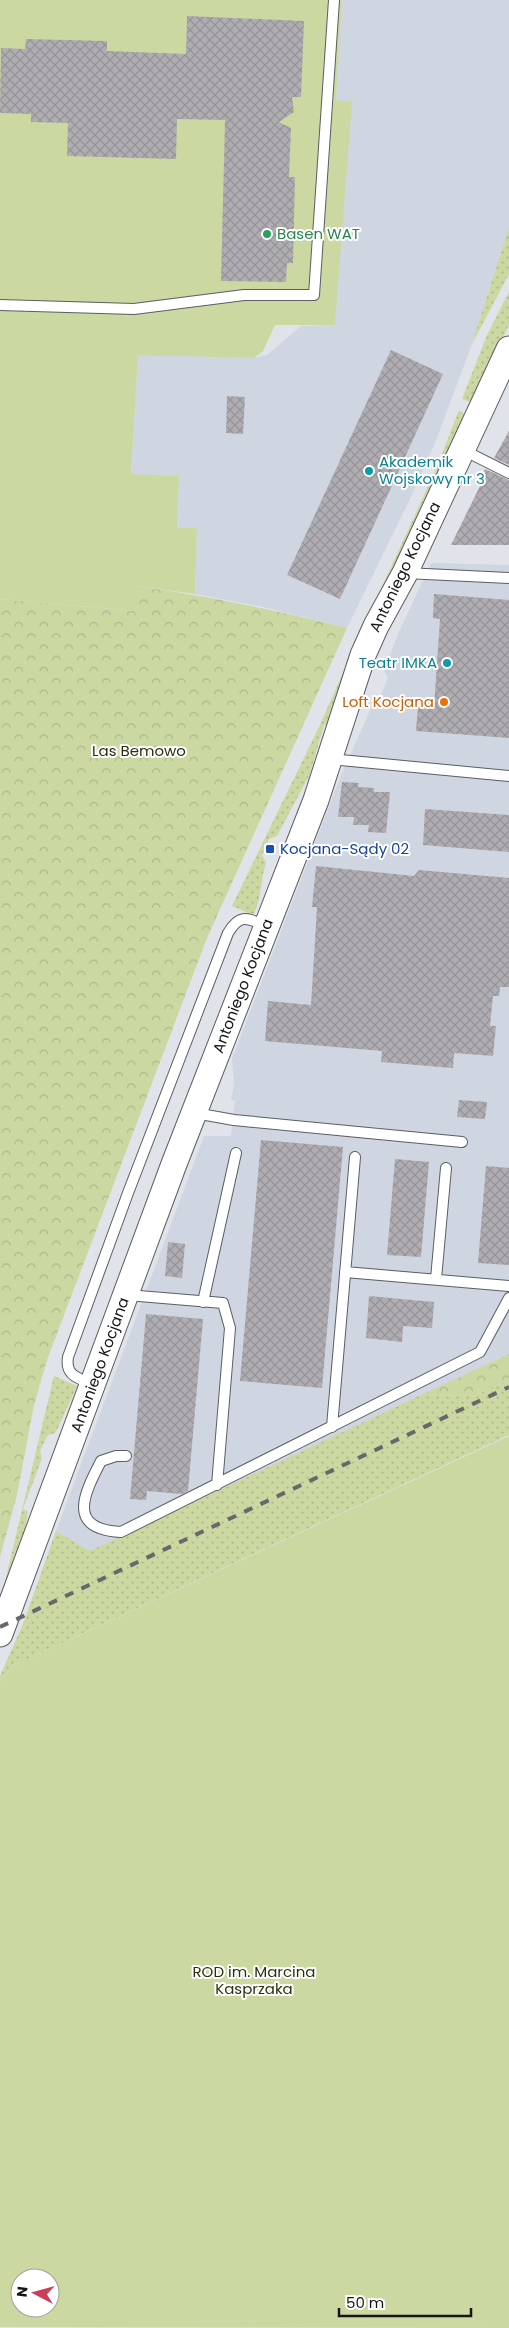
<svg xmlns="http://www.w3.org/2000/svg" width="509" height="2328" font-family="Poppins,sans-serif">
  <style>
    .built { fill: #cfd5e1 }
    .grass { fill: url(#grass-dots) }
    .forest { fill: url(#forest-crowns) }
    .garden { fill: #cbd8a2; fill-rule: evenodd }
    .building { fill: url(#building-cross-hatch) }
    .lines { fill: none; stroke-linecap: round; stroke-linejoin: round }
    .service-casing { stroke: #5a5d62; stroke-width: 12 }
    .tertiary-casing { stroke: #5a5d62; stroke-width: 27 }
    .service { stroke: #fff; stroke-width: 10 }
    .tertiary { stroke: #fff; stroke-width: 25 }
    .rail { stroke: #66686b; stroke-width: 4; stroke-dasharray: 9 9; stroke-linecap: butt }
    .leisure-dot { fill: #2e9e5b; stroke: #fff; stroke-width: 2 }
    .culture-dot { fill: #0f9aa8; stroke: #fff; stroke-width: 2 }
    .food-dot { fill: #e8710a; stroke: #fff; stroke-width: 2 }
    .transit-dot { fill: #1a4fb4; stroke: #fff; stroke-width: 2 }
    .labels { text-anchor: middle; stroke-width: 4; stroke-linejoin: round; paint-order: stroke }
    .leisure-label { font-size: 15px; fill: #27864d; stroke: #fff; text-anchor: start }
    .culture-label { font-size: 15px; fill: #0d838f; stroke: #fff; text-anchor: start }
    .street-label { font-size: 15px; fill: #141517; stroke: #fff }
    .food-label { font-size: 15px; fill: #c56008; stroke: #fff; text-anchor: end }
    .park-label { font-size: 15px; fill: #2a300f; stroke: #fff }
    .transit-label { font-size: 15px; fill: #164399; stroke: #fff; text-anchor: start }
  </style>
  <defs>
    <pattern id="grass-dots" width="8" height="8" patternUnits="userSpaceOnUse" patternTransform="scale(1.25)"><rect width="8" height="8" fill="#cbd8a2"/><path d="M2 2h.1M6 6h.1" fill="none" stroke="#adb88b" stroke-width="1.8" stroke-linecap="round"/></pattern>
    <pattern id="forest-crowns" width="20" height="18" patternUnits="userSpaceOnUse" patternTransform="scale(1.25)"><rect width="20" height="18" fill="#cbd8a2"/><path d="M2 6a3 3 0 1 1 6 0M12 15a3 3 0 1 1 6 0" fill="none" stroke="#adb88b"/></pattern>
    <pattern id="building-cross-hatch" width="8" height="8" patternUnits="userSpaceOnUse" patternTransform="scale(1.25)"><rect width="8" height="8" fill="#b0adb2"/><path d="M0 0l8 8M0 8l8-8" fill="none" stroke="#969498"/></pattern>
  </defs>
  <rect width="100%" height="100%" fill="#e0e3e9"/>
  <path class="built" d="M342,0H509V227L472,344L435,443L409,501L347,628L263,607L195,594L197,529L177,528L179,476L131,475L138,354L254,358L267,355L301,326L335,325L351,102L336,100Z
    M431,563L509,565V1354L90,1551L56,1531L204,1136H231L235,1101L231,1100L234,1084L232,1059L340,778L376,697L381,695L388,678L384,671L398,634Z"/>
  <path class="grass" d="M509,227V274L472,344Z
    M509,292V325L474,399L471,402L462,399L487,335Z
    M459,410L465,415L395,571L369,615L437,467Z
    M356,644L330,726L324,725L310,774L277,836L269,839L262,855L266,863C260,880 262,900 253,915L232,906L318,729Z
    M54,1376L77,1386L58,1428L55,1433L47,1436L40,1451L42,1458L23,1509L28,1511L22,1549L2,1594Z
    M509,1380V1435L13,1666L0,1682V1676L23,1624L56,1531L90,1551L421,1395L474,1396Z"/>
  <path class="forest" d="M136,586C208,596 276,610 347,628L207,938L47,1360L34,1405L17,1495L0,1557V599L135,611Z
    M509,1354V1380L474,1396L421,1395Z"/>
  <path class="garden" d="M0,0H342L336,100L352,102L335,325H275L263,351L254,358L138,355L131,474L179,476L177,528H197L195,594L136,586V611L0,599Z
    M509,1436V2328L0,2327V1682L13,1666ZM20,2278H50V2308H20Z"/>
  <path class="building" d="M187,16L304,21L301,97H292L294,112L279,122L291,128L289,177H295L293,263H287L286,282L221,281L225,120L177,119L176,159L67,156L68,123L31,122V114L0,113L1,48L25,49L26,39L107,41V51L186,54Z
    M391,350L443,374L340,599L287,575Z
    M227,396L245,397L243,434L226,433Z
    M509,431V465L494,458Z
    M485,469L509,480V545H451L481,484L478,483Z
    M434,594L509,600V738L416,731L418,706L434,707L440,619L433,618Z
    M342,782L359,783L358,787L374,788V792H390L386,833L368,832L369,825H353L354,817H338Z
    M425,809L509,815V852L423,845Z
    M316,866L414,876L419,870L509,878V987H500L499,996H493L490,1026H496L493,1056L454,1053L453,1068L381,1062L382,1051L265,1041L268,1001L311,1005L317,907H312Z
    M459,1100L487,1102L485,1119L457,1117Z
    M261,1140L343,1147L322,1388L240,1381Z
    M395,1159L429,1162L421,1257L387,1255Z
    M486,1166L509,1168V1265L478,1263Z
    M168,1242L185,1244L182,1278L165,1276Z
    M369,1296L434,1302L432,1328L403,1326L402,1342L366,1338Z
    M146,1314L203,1319L188,1491L182,1494L147,1491L146,1500L130,1499Z"/>
  <g class="lines">
    <defs>
      <path id="service" d="M0,305L134,309L244,295H314L334,0
        M463,450L509,473
        M405,573L509,578
        M330,759L509,776
        M196,1110L206,1115L234,1120L462,1142
        M345,1272L509,1286
        M436,1279L446,1168
        M127,1295L223,1303L230,1328L217,1485
        M203,1302L236,1153
        M92,1384C77,1378 65,1375 68,1357L128,1193L228,933C240,913 247,918 266,926
        M332,1427L355,1157
        M126,1456H116L101,1461C84,1494 66,1529 121,1532L480,1352L509,1298"/>
      <path id="tertiary" d="M0,1634L174,1164L316,800L363,655L376,626L405,573L509,349"/>
    </defs>
    <use href="#service" class="service-casing"/>
    <use href="#tertiary" class="tertiary-casing"/>
    <use href="#service" class="service"/>
    <use href="#tertiary" class="tertiary"/>
    <path class="rail" d="M0,1627L509,1387"/>
  </g>
  <circle class="leisure-dot" cx="267" cy="234" r="5"/>
  <g class="culture-dot">
    <circle cx="369" cy="471" r="5"/>
    <circle cx="447" cy="663" r="5"/>
  </g>
  <circle class="food-dot" cx="444" cy="702" r="5"/>
  <rect class="transit-dot" x="265" y="844" width="10" height="10" rx="2.5"/>
  <g class="labels">
    <g class="leisure-label">
      <text x="277" y="239">Basen WAT</text>
    </g>
    <g class="culture-label">
      <text x="379" y="467">Akademik<tspan x="379" dy="17">Wojskowy nr 3</tspan></text>
      <text x="437" y="668" text-anchor="end">Teatr IMKA</text>
    </g>
    <g class="street-label">
      <text transform="translate(405 567) rotate(-64)" y="5">Antoniego Kocjana</text>
      <text transform="translate(243 986) rotate(-69)" y="5">Antoniego Kocjana</text>
      <text transform="translate(100 1365) rotate(-70)" y="5">Antoniego Kocjana</text>
    </g>
    <g class="food-label">
      <text x="434" y="707">Loft Kocjana</text>
    </g>
    <g class="park-label">
      <text x="139" y="756">Las Bemowo</text>
      <text x="254" y="1977">ROD im. Marcina<tspan x="254" dy="17">Kasprzaka</tspan></text>
    </g>
    <g class="transit-label">
      <text x="280" y="854">Kocjana-Sądy 02</text>
    </g>
  </g>
  <g transform="translate(35 2293) rotate(276)"><circle r="24" fill="#ffffff" stroke="#a1a1a2"/>
  <path d="M0-4L9 19L0 12L-9 19Z" fill="#cd3d59"/>
  <text y="-8" font-size="14" font-weight="bold" text-anchor="middle" fill="#141517">N</text>
  </g>
  <path d="M339 2308v8h132v-8" fill="none" stroke="#141517" stroke-width="2.5"/>
  <text x="346" y="2308" font-size="15" fill="#141517" stroke="#ffffff" stroke-width="4" paint-order="stroke">50 m</text>
</svg>
